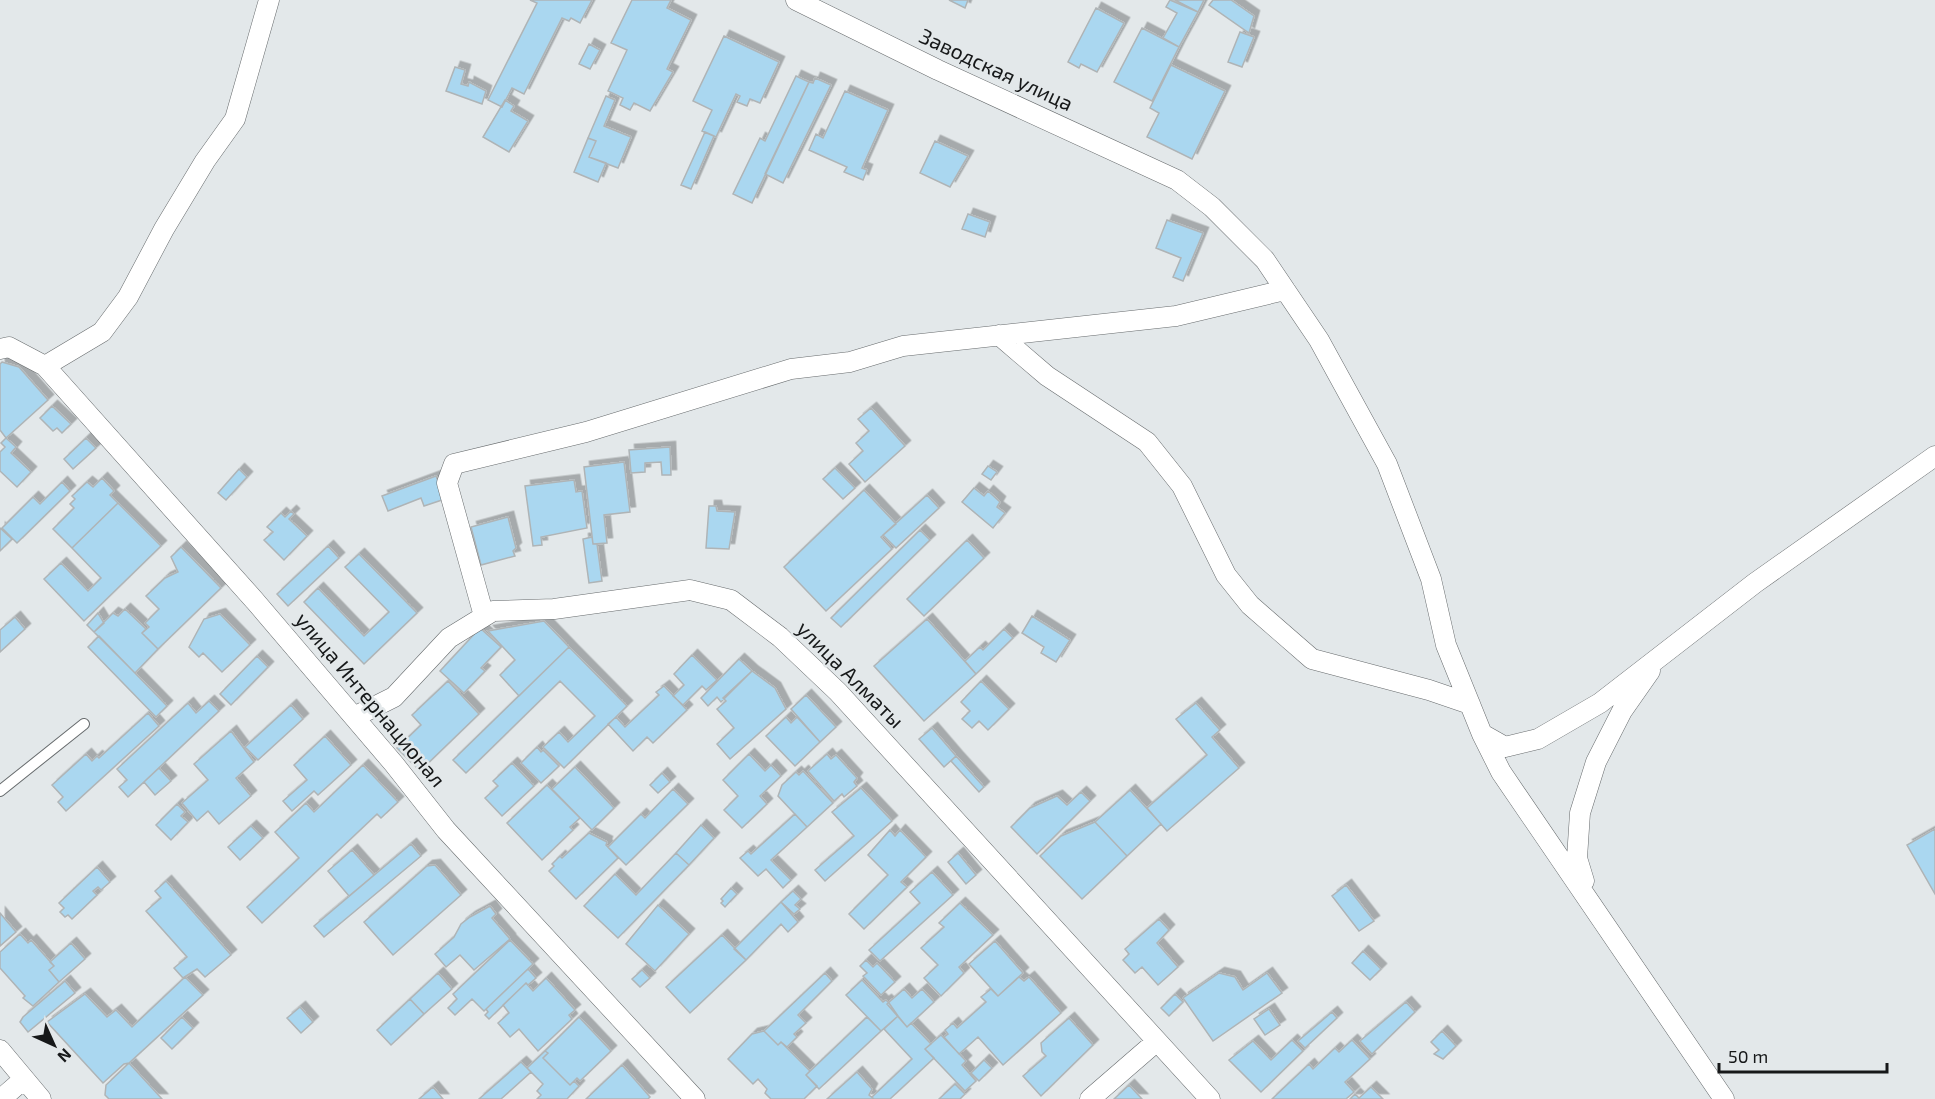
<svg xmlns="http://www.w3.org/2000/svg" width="1935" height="1099" font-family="'Exo 2',sans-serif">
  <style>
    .building { fill: #aad7f0; stroke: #afb4b6; stroke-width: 1.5; filter: url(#shadow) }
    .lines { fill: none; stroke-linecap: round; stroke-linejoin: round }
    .service-casing { stroke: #676b6d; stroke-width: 12 }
    .minor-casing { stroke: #676b6d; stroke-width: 21 }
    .service { stroke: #fff; stroke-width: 10 }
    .minor { stroke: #fff; stroke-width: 20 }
    .labels { text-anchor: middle; stroke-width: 5; stroke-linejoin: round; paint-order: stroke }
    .street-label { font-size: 21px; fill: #161819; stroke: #e3e8ea }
  </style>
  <defs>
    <filter id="shadow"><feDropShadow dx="5.5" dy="-5.5" stdDeviation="0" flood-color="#0004"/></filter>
  </defs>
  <rect width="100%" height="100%" fill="#e3e8ea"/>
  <path class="building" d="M530,0H592L580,23L571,18L569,21L562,18L524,94L512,88L502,107L488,100L537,3Z
    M632,0H671L667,8L691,20L667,69L673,72L650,111L634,103L630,110L620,105L623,98L608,91L627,50L611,43Z
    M949,0H968L965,8Z
    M1170,0L1198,12L1179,47L1163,38L1177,13L1166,7Z
    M1175,0H1204L1198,12Z
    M1213,0H1231L1254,16L1249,33L1209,5Z
    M1096,8L1124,23L1097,72L1081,64L1079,68L1068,62Z
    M1142,28L1179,47L1152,101L1114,82Z
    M1240,32L1254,37L1242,67L1228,62Z
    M724,36L779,62L760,103L750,99L747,106L737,102L740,96L736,94L716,137L702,131L712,110L693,101Z
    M589,44L600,50L590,69L579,64Z
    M1171,65L1225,91L1192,159L1147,137L1159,113L1150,108Z
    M455,67L465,70L461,84L468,86L469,82L486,91L482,104L446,91Z
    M796,76L809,82L752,203L733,194L760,138L765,141Z
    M815,78L831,85L783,183L765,174L809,82L813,83Z
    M845,91L888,110L862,168L867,170L863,180L844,172L847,167L809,150L816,134L823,138Z
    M606,96L615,100L604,126L631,137L618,168L589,157L596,141L588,138Z
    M505,100L514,106L511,111L528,121L509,152L483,137Z
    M705,132L714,136L691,189L681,185Z
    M588,138L596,141L589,157L606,163L598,182L574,172Z
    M935,141L968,156L950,187L920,173Z
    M968,214L990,222L985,237L962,229Z
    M1167,220L1203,233L1183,281L1173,277L1181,258L1156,248Z
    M2,362L19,367L48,400L6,438L0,430V364Z
    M52,406L71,424L62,433L57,428L53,431L40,418Z
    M871,408L905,446L865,482L849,464L863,451L856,443L869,431L858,419Z
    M6,438L16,447L11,453L31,472L17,487L0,471V452L5,447L1,443Z
    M86,438L96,448L73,469L64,459Z
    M670,447L671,475H662L661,462L645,463V472L631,473L629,450Z
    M624,462L630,512L604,515L607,543L593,544L584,467Z
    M988,466L997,472L991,480L982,474Z
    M835,468L855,488L843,499L823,479Z
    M239,469L247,477L226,500L218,493Z
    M436,476L445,499L424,506L421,498L388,511L382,496Z
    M102,478L114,491L110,495L118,503L72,548L53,529L74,508L70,504L75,499L72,496L87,482L93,487Z
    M574,480L576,492L582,491L587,528L541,537L542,545L533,546L525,486Z
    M62,482L70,491L17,543L2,528L33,497L40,504Z
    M974,488L984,496L988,491L1000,502L997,507L1005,513L993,528L962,502Z
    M864,490L896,524L881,537L892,549L826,611L784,567Z
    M927,495L939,508L896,548L883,535Z
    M118,503L161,546L84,621L44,579L61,563L88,591L101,578L72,548Z
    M709,506H716L717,511L735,512L729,549L706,548Z
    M291,511L294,514L289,519L307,536L284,560L264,540L273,532L267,527L281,513L285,517Z
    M508,517L516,548L513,551L515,556L481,565L471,527Z
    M0,528L12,539L0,551Z
    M920,530L930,540L841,627L831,618Z
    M592,537L593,544H597L602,581L589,583L583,539Z
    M967,540L984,558L924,616L907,599Z
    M328,546L339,558L288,606L277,594Z
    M181,547L221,588L158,649L142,633L149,627L145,623L159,609L146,596L165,578L178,572L171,557Z
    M359,554L417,613L364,664L304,602L318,588L364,636L389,612L345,567Z
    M125,609L146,629L142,633L158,649L135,673L94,632L113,613L118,616Z
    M98,613L104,623L94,632L87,625Z
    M220,614L250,645L222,672L203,653L199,657L189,647L204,619Z
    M1032,616L1070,640L1056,662L1041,653L1044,647L1022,633Z
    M15,617L25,629L0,652V630Z
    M927,619L976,674L924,721L874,666Z
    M544,621L569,647L519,696L500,675L515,660L488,631Z
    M480,628L501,647L481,668L485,671L464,693L440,671Z
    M1004,629L1013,638L976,674L965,661L980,647L983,650Z
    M99,636L167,706L156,717L88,647Z
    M569,647L627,706L564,768L543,747L559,732L568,742L595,716L560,681L466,773L453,760Z
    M692,655L717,680L706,690L702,686L683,705L673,696L684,685L674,674Z
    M257,656L268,667L231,705L220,694Z
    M739,659L752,671L721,702L717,697L708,706L701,698Z
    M752,671L775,688L786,709L730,759L717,744L734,728L717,709L726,701L723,698Z
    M448,681L479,714L420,771L397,748L421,725L412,715Z
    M981,681L1009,709L988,730L979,721L972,728L962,719L970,711L961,702Z
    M664,686L687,710L653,743L647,737L633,751L608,724L616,717L625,727L659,695L656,692Z
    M806,695L836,727L820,742L791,709Z
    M209,701L219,711L128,797L119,787L127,780L117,769L188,703L196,713Z
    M1196,703L1220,730L1212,737L1239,768L1167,831L1147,808L1207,755L1176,719Z
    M291,705L303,719L258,760L245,747Z
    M148,713L159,726L66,811L58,802L63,797L52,785L86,754L92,761L97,756L99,758Z
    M786,717L791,723L797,717L820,742L795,766L766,736Z
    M932,728L956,756L944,767L919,739Z
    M231,731L254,762L236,778L251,796L219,824L208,811L197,821L182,803L208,780L194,764Z
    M325,736L351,765L318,795L314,791L292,811L283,801L307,780L294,765Z
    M537,747L541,752L543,750L559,766L541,783L521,763Z
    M749,754L765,771L771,765L781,776L760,796L767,804L742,828L724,810L738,796L723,780Z
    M827,754L831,759L836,755L857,778L854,782L857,786L844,797L842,794L834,801L808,771Z
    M956,756L984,787L979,792L951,761Z
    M512,763L534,786L502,816L485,798L498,786L493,781Z
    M363,765L398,802L381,818L377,814L262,923L247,907L299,858L275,832L306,803L314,812Z
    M575,767L614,808L592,830L552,789Z
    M159,768L171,781L155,795L144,782Z
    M803,771L833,803L807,827L778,796L782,785L796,772L799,775Z
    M662,773L670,782L658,793L650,785Z
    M547,785L580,818L570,827L573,830L542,860L507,823Z
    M861,788L892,821L825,881L815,870L854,836L832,812Z
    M673,789L688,804L626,865L608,847L641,814L645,818Z
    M1130,790L1161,824L1127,856L1095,822Z
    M1081,792L1090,801L1037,854L1011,827L1030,808L1057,796L1067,805Z
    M177,804L185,812L181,816L188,822L171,840L156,825Z
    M795,814L807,827L771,860L791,880L783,888L766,869L758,876L740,858L748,851L751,854Z
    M1095,822L1127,856L1082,899L1040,856L1061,836Z
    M701,825L714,838L689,865L676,853Z
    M251,826L263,838L240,860L228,847Z
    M1935,829V894L1907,845Z
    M890,830L895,836L900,830L926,857L901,882L907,887L864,929L849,914L888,875L868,855Z
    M589,833L607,842L606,845L618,858L576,899L549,871L554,866L552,864L560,856L562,858Z
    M411,844L421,856L324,937L314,926Z
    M352,850L374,875L349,896L328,871Z
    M676,853L689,865L618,938L584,906L615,874L636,895Z
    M958,853L976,875L966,884L948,862Z
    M435,865L461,895L393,955L364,922L427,866Z
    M97,867L110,882L101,890L98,887L93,891L97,895L72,919L68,915L65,917L60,912L64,908L59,903Z
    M932,872L953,895L880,961L869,950L920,903L910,892Z
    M166,881L231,955L205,977L197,969L183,978L174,968L187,957L146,911L161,898L155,891Z
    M1346,885L1374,921L1359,931L1332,896Z
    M731,888L737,894L725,907L721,903L723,901L721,899Z
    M793,891L801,899L795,905L800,909L794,914L781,902Z
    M781,902L798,922L788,932L781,924L746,960L734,949Z
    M960,903L993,935L959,967L964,973L941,996L924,978L938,965L921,948L944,927L939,923Z
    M658,905L689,934L655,971L626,944Z
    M490,906L496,914L492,918L510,939L474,970L460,955L446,967L435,954L454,937L461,924L470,917Z
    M0,913L16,932L0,946Z
    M1159,919L1169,930L1157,943L1178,967L1158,985L1142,967L1135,973L1123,960L1129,954L1125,949Z
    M20,934L28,943L31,940L54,966L49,970L59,982L33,1006L23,998L25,996L0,968V952Z
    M722,935L746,960L690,1013L666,987Z
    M510,940L533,964L484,1011L472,999L455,1015L448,1008L457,999L453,994Z
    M995,941L1023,973L998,996L969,964Z
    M71,943L85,959L59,982L49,970L54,966L50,962Z
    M1363,951L1381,969L1370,980L1352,963Z
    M866,960L873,967L877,963L895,982L881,995L863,976L867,973L860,966Z
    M528,969L536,978L528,985L526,983L489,1019L485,1015L488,1012L486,1009Z
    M642,970L650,978L640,987L632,979Z
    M438,973L452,989L424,1014L410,999Z
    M825,973L832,981L798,1015L806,1023L794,1034L797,1037L787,1047L781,1042L778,1045L764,1031Z
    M1219,973L1235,977L1243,990L1267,973L1282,993L1213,1041L1183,998Z
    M185,977L203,995L129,1063L124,1064L103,1083L47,1022L85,994L107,1017L116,1010L132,1027Z
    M1019,977L1024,981L1029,977L1061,1013L1003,1065L978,1037L959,1054L944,1037L948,1034L945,1030L953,1023L957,1028L986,1002L981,997L991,989L998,996Z
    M546,978L575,1010L569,1015L572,1019L538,1051L519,1029L510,1037L498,1023L509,1013L503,1005L526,983L533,991Z
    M862,980L883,1002L886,1000L889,1003L898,1016L881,1031L846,995Z
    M65,981L75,993L28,1032L20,1022L23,1017Z
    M904,989L912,998L922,989L934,1002L907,1027L887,1004Z
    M1175,994L1183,1002L1169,1016L1161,1008Z
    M410,999L424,1014L391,1045L377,1030Z
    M1406,1002L1415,1012L1372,1054L1360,1041Z
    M300,1007L313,1022L301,1033L287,1018Z
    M1269,1009L1280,1025L1265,1035L1254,1019Z
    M1332,1012L1337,1018L1305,1048L1298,1041Z
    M898,1016L907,1027L911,1023L931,1044L925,1049L934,1058L890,1099H874L872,1097L912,1059L884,1029Z
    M182,1017L193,1028L172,1049L161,1038Z
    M579,1017L611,1051L580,1081L577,1078L570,1085L543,1058L548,1053L545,1051Z
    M867,1017L881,1031L819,1089L806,1075Z
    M1069,1018L1093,1045L1041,1096L1023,1076L1046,1056L1042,1052L1041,1043Z
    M764,1031L778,1045L781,1042L810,1071L806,1075L817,1086L804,1099H771L765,1093L767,1089L758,1079L753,1084L728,1059L752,1034Z
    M1442,1031L1456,1046L1443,1059L1434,1054L1439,1050L1431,1042Z
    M941,1035L966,1061L962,1065L976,1081L965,1091L925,1049Z
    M1292,1040L1303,1051L1261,1092L1229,1060L1253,1041L1271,1060Z
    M1352,1040L1370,1059L1345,1082L1354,1092L1346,1099H1272L1309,1064L1313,1069L1335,1048L1339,1052Z
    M545,1051L548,1053L543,1058L570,1085L574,1081L579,1086L567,1099H537L541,1095L537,1091L543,1084L527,1068Z
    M984,1060L992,1068L979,1081L971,1073Z
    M521,1062L531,1072L501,1099H479Z
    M129,1063L162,1099H109L105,1095L106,1085Z
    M622,1065L650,1097L648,1099H586Z
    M857,1072L872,1089L869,1095L874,1099H827Z
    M955,1084L965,1094L960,1099H939Z
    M1129,1085L1142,1099H1114Z
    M433,1087L443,1099H419Z
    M1371,1087L1383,1099H1350L1355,1094L1359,1098Z"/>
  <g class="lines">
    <defs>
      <path id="service" d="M0,791L84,724"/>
      <path id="minor" d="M796,0L938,70L1177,180L1212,207L1265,260L1319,340L1387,464L1431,579L1446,645L1482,734L1501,772L1724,1099
        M999,335L1047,376L1147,442L1182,486L1226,575L1250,605L1312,659L1429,690L1470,704
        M0,349L9,347L45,366L255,601L394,764L446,830L695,1099
        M45,366L102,332L128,297L164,229L205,161L235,119L269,0
        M484,616L447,483L454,464L586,432L791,369L850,362L903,346L1176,316L1285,290
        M354,717L394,697L449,638L493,611L554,609L690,590L731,600L780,637L838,692L1210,1099
        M1482,734L1505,747L1538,739L1600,703L1755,583L1935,456
        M1584,881L1577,858L1580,813L1596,762L1622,711L1650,671
        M0,1050L41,1099
        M1,1099L24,1079
        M1090,1099L1157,1041"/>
    </defs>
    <use href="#service" class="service-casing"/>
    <use href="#minor" class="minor-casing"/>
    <use href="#service" class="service"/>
    <use href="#minor" class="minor"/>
  </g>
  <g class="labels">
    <g class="street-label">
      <text transform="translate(996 70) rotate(25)" y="7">Заводская улица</text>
      <text transform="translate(850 675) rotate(45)" y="7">улица Алматы</text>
      <text transform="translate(370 700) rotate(50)" y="7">улица Интернационал</text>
    </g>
  </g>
  <g transform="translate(54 1045) rotate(135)" stroke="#e3e8ea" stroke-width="4.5" paint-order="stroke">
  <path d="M0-4.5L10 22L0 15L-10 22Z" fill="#161819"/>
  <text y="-9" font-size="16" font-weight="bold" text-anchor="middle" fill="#161819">N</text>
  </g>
  <path d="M1719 1063v9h168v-9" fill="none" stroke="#161819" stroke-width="3"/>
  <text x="1728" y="1063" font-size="18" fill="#161819" stroke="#e3e8ea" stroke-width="4.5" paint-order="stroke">50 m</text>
</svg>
